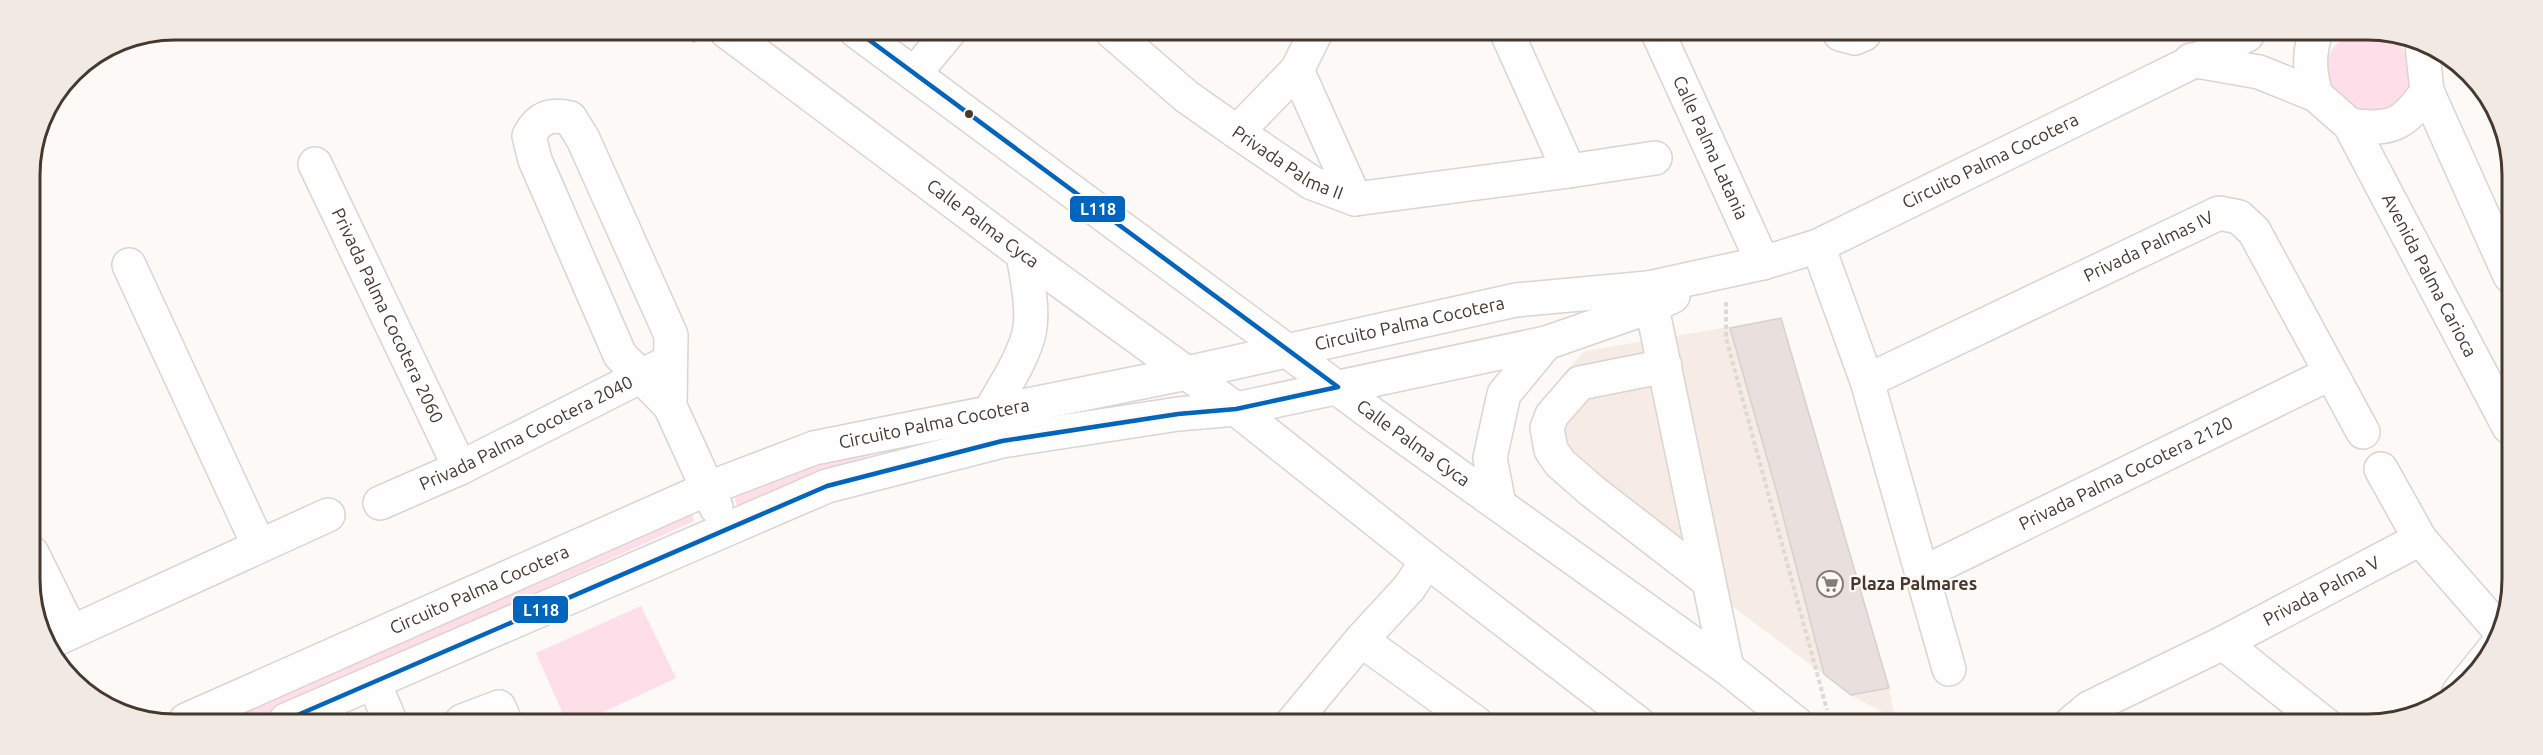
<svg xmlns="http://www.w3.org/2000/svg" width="2543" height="755" font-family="Ubuntu,sans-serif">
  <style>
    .built { fill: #f7ece5 }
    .green { fill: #fedee8 }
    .building { fill: #e9dfdd; stroke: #d8d0ce; stroke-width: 1.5 }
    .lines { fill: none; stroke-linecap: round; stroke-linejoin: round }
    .minor-casing { stroke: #dbd4cf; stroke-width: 36 }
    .path { stroke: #dbdad8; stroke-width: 4; stroke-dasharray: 4.5 3; stroke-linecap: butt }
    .minor { stroke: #fffefe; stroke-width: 33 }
    .bus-1-casing { stroke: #fff8f4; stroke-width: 9 }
    .bus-1 { stroke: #0065bd; stroke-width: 4.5 }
    .bus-dot { fill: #45382f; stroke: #fff8f4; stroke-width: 2 }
    .labels { text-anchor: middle; stroke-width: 4.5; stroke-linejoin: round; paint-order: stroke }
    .street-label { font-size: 18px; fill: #45382f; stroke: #fff8f4 }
    .poi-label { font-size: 18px; font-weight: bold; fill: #45382f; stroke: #fff8f4; text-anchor: start }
    .rim { fill: none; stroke: #45382f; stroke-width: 3 }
    .line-badge { stroke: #fff8f4; stroke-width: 2 }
    .badge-label { font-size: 16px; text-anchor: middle; font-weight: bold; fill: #fff }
  </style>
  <rect width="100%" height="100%" fill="#fcf9f7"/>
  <path class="built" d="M1781,318L1889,688L1895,719L1851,695L1585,496L1546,407L1561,376L1585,351Z"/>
  <path class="green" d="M2390,35C2412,52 2414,76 2408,103L2367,116L2333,97C2325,70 2321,52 2348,35Z
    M945,432L821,471L737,507L734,494L799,466Z
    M690,507L694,521L253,720H219Z
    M641,606L676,678L584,721H566L536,653Z"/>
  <path class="building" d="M1781,318L1889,688L1851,695L1824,674L1777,493L1730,328Z"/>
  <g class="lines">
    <defs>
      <g id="minor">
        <path id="s1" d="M726,31L1023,254L1236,409L1427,561L1638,723"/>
        <path id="s2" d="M856,31L1379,419L1727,668L1797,724"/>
        <path id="s3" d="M1112,32L1187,97L1237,132L1312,183L1355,199L1569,171L1655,158"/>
        <path d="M1507,33L1569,171"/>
        <path id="s4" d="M1658,33L1763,263"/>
        <path d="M1840,34L1855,38L1864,34"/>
        <path d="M2315,35C2308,57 2310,74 2316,95"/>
        <path d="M2422,45L2427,91L2510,276"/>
        <path id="s5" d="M2191,60L2259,72L2316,95L2350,125L2509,427"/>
        <path d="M1297,70L1355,199"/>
        <path d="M914,74L949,32"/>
        <path d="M2350,125C2391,131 2404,125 2427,91"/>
        <path d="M1237,132L1297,70L1316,32"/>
        <path id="s6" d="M315,164L460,468"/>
        <path d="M1818,246L1867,381L1949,669"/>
        <path d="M129,265L259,546"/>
        <path d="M1648,288L1727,668"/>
        <path d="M1665,366L1580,383L1552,415L1547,428L1551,450L1560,463L1592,491L1707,580"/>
        <path id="s7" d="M1867,381L2219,213L2239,217L2254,231L2363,432"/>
        <path d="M670,406L671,335L583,139L570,118C550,113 538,118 529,136L535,160L620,355L670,406L716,507"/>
        <path d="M990,412C1003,388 1020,364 1028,337C1035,313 1027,279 1023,254"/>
        <path d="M2381,469L2420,539L2501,632"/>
        <path id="s8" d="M380,503L460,468L659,367"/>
        <path d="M1499,504L1490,458L1504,394L1546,343"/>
        <path d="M32,553L71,632"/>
        <path id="s9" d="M1923,573L2329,374"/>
        <path d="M1361,640L1476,723"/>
        <path d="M50,642L328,515"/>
        <path d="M2223,643L2326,725"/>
        <path d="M374,683L390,721"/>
        <path d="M2459,692L2494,649"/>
        <path id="s10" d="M186,720L709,488L814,448L1187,373L1516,300L1648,288L1763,263L1818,246L2247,35"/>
        <path d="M286,720L827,486L1002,441L1178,414L1236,409L1546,343L1652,306L1673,296"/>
        <path d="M462,721L499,707L505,721"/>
        <path d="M1293,722L1361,640L1409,588L1427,561"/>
        <path id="s11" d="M2070,724L2089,708L2223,643L2420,539"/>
      </g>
    </defs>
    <use href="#minor" class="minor-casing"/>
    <path class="path" d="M681,31L695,42
      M1726,302V338L1827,710"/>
    <use href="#minor" class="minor"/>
    <defs>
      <path id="bus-1" d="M857,31L1338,387
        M286,720L827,486L1002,441L1178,414L1236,409L1338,387"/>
    </defs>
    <use href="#bus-1" class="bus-1-casing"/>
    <use href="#bus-1" class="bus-1"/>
  </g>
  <defs>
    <symbol id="supermarket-ring" viewBox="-11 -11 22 22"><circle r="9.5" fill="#fff8f4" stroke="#857c75" stroke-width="1.5"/><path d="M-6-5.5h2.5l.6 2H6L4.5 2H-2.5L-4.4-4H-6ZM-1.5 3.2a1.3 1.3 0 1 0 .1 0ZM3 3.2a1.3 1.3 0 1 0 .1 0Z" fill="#857c75"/></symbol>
  </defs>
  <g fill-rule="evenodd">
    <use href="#supermarket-ring" x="1815" y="569" width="30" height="30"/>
  </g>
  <circle class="bus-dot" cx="969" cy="114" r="5"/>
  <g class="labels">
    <g class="street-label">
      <text dy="6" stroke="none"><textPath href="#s4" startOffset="126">Calle Palma Latania</textPath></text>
      <text dy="6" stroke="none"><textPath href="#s3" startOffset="220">Privada Palma II</textPath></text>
      <text dy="6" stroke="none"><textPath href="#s10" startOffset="1902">Circuito Palma Cocotera</textPath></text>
      <text dy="6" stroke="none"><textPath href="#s1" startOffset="321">Calle Palma Cyca</textPath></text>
      <text dy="6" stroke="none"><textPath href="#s7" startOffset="312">Privada Palmas IV</textPath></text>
      <text dy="6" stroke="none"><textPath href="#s5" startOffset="346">Avenida Palma Carioca</textPath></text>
      <text dy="6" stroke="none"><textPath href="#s6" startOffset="168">Privada Palma Cocotera 2060</textPath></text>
      <text dy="6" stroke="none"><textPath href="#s10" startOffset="1293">Circuito Palma Cocotera</textPath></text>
      <text dy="6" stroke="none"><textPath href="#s10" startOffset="807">Circuito Palma Cocotera</textPath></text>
      <text dy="6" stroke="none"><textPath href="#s8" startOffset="162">Privada Palma Cocotera 2040</textPath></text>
      <text dy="6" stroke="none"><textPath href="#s2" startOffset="693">Calle Palma Cyca</textPath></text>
      <text dy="6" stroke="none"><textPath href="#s9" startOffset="226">Privada Palma Cocotera 2120</textPath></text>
      <text dy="6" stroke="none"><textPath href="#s10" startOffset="321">Circuito Palma Cocotera</textPath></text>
      <text dy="6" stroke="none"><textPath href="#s11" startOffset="285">Privada Palma V</textPath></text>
    </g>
    <g class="poi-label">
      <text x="1850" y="590">Plaza Palmares</text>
    </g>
  </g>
  <path d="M0 0H2543V755H0ZM175 40H2367A135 135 0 0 1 2502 175V579A135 135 0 0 1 2367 714H175A135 135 0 0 1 40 579V175A135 135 0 0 1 175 40Z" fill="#f0e9e4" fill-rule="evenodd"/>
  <path class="rim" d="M175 40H2367A135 135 0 0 1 2502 175V579A135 135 0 0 1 2367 714H175A135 135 0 0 1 40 579V175A135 135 0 0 1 175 40Z"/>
  <g class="line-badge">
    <rect x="1069" y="195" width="57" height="28" rx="6" fill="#0065bd"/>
    <rect x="512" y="595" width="57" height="29" rx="6" fill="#0065bd"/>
  </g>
  <g class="badge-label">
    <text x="1098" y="215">L118</text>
    <text x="541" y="616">L118</text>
  </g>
</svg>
